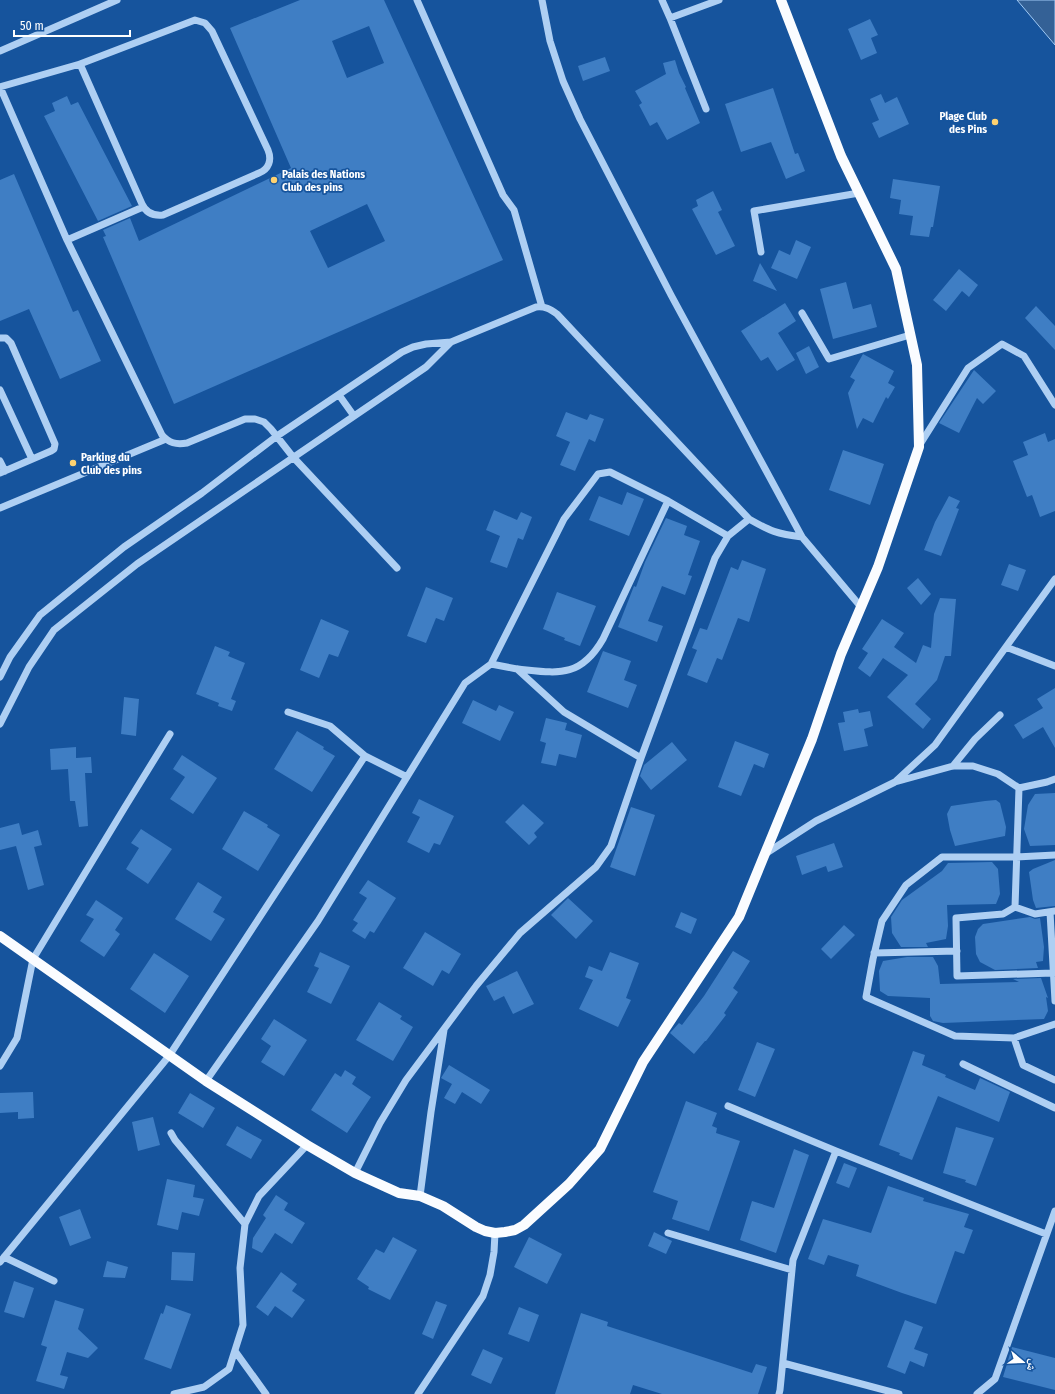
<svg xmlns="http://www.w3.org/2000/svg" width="1055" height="1394" font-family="'Fira Sans Condensed','Noto Naskh Arabic',sans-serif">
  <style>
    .water { fill: #346196; stroke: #a0caf5 }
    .building { fill: #3f7ec4; fill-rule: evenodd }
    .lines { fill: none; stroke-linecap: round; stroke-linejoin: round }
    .minor { stroke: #aecff3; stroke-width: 7 }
    .major { stroke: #fafcff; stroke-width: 10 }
    .poi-dot { fill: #ffd270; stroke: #16549d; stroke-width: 1.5 }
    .labels { text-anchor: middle; stroke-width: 3.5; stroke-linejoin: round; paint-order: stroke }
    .poi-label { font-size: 11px; font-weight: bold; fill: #fff; stroke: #16549d; text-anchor: start }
  </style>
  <rect width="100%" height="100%" fill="#16549d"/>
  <path class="water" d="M1017,0H1055V45Z"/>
  <path class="building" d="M300,0H384L503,260L174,404L103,237L106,236L103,230L130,218L139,241L291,168L230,28ZM369,26L384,63L347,78L332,41ZM367,204L385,241L328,268L310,231Z
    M870,19L878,35L871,38L877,53L861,60L848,29Z
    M605,57L610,71L583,81L578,66Z
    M675,60L679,73L686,87L685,88L700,123L667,140L657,122L650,126L639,105L642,103L635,91L666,74L663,63Z
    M773,88L795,154L798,153L805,171L786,179L771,142L741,152L725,104Z
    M881,94L885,103L897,97L909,124L879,138L872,123L879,120L870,99Z
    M67,96L71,105L78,102L132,206L98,221L44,116L55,111L52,103Z
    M14,174L73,312L78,310L101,361L60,379L29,309L0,321V180Z
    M893,179L940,186L933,227H931L929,237L910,235L913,216L899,214L901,200L890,198Z
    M713,191L722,210L718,212L735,246L716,255L692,209L698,206L696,200Z
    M796,240L811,247L797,279L771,268L779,250L790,255Z
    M760,263L777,291L753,281Z
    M959,269L978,285L969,297L962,291L946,311L933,300Z
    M846,282L853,309L871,304L877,327L833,339L820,289Z
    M785,303L796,321L778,333L795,360L777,371L768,357L761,361L741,331Z
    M1036,306L1055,326V350L1025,318Z
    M809,346L819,367L806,374L796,353Z
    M863,354L894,371L888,383L895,387L888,399L886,397L873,423L863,418L857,429L848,393L855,380L850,377Z
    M974,370L996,391L983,404L977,398L959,433L939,423Z
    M566,412L587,420L590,414L604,419L595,442L589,439L575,471L560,465L570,442L556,436Z
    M1045,433L1048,442L1055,439V511L1040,517L1032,495L1027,497L1013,461L1028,455L1023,442Z
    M843,450L884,464L870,505L829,490Z
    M627,492L644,499L629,536L589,520L599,496L622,505Z
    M949,496L960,501L956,508L959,509L941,556L924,550L935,522Z
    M494,510L517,520L521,512L532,517L523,540L518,538L507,568L490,562L500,536L486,530Z
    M666,518L687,526L684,535L700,541L688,575L692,576L685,595L662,586L648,621L663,626L657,642L618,627L634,586L636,587L645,562Z
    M742,560L766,569L749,622L738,618L722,660L717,658L707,683L687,675L697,650L692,648L700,628L707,630L731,567L738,570Z
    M1009,564L1026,570L1018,591L1001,585Z
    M918,578L931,594L921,605L907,588Z
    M426,587L453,598L444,621L436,618L426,643L407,636Z
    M557,592L596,606L580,646L564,640L565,638L543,629Z
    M940,598L956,599L951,656H945L937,680L915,704L931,719L923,729L887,697L908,675L883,658L870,677L858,668L868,653L862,649L882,619L904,633L894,647L916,663L923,645L931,648L934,614Z
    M321,619L349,631L338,657L329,654L319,678L300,670Z
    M215,646L230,652L228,656L245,663L231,699L236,701L232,711L218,706L219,703L196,694Z
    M603,651L631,661L624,680L637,685L628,708L587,692Z
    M1055,688V748L1043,727L1023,739L1014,725L1043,708L1037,699Z
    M124,697L139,699L136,736L121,734Z
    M473,700L496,711L499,705L514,712L500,741L462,723Z
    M858,709L859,713L870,711L873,726L864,729L868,746L844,751L838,723L845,722L843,712Z
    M546,718L567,723L565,730L582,735L576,758L559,754L556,766L541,763L546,743L540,741Z
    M297,731L324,747L323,749L335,756L312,792L274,769Z
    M735,741L769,754L764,768L754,764L741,796L718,787Z
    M672,742L687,760L651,790L640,776L644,765Z
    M76,747V758L91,757L92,773H85L88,826L79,827L75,801H70L68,769L51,770L50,749Z
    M182,755L217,778L193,814L170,799L185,777L173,769Z
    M1055,793V845L1030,846L1024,829L1028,805L1035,794Z
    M419,799L454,816L440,845L434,843L429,853L407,842L420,817L412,813Z
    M996,800L1000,803L1006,827L1005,836L955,846L950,830L947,814L951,806L985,801Z
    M523,804L544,823L534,833L537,837L529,845L505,822Z
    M631,807L655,815L635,876L610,867Z
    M244,811L268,825L267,827L280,835L258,871L222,849Z
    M19,823L22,835L38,830L42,845L34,847L44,885L28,890L16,846L0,850V828Z
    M141,829L172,849L148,884L126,869L139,848L131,843Z
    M834,843L843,867L828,872L826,866L802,875L796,856Z
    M1055,860V906L1036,908L1033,900L1029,872L1033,869Z
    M992,862L998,869L1000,894L996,904L947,905L948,926L946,939L926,943L928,947H901L892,933L891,917L902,900L942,871L948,863Z
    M368,880L396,898L374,933L370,931L365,939L352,931L358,923L353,920L367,898L359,893Z
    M198,882L222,897L213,912L225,919L211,941L175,919Z
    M568,898L593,921L576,939L551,915Z
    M96,900L123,918L115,930L120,934L104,957L80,941L94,919L86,915Z
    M681,912L697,919L691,934L675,927Z
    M1030,917L1035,919L1040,918L1044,947L1043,961L1036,962L1038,968L995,970L980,962L976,954L975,937L978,929L983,924Z
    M844,925L855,935L831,959L821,949Z
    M425,932L461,954L449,974L442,970L433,986L403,968Z
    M733,951L750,961L733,988L738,992L724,1013L726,1015L706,1041H705L694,1054L670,1033L679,1023L682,1025L704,996Z
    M320,952L350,966L331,1004L307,992L319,968L314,966Z
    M610,952L639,963L626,998L631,1000L618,1027L579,1009L593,980L585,977L589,966L602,971Z
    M154,953L189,976L165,1013L130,989Z
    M907,957H933L938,966L940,984L1019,982L1013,979L1041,978L1048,998L1046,997L1048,1011L1044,1019L943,1023L933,1021L930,1016V998L888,996L880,991L879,971L883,961Z
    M517,971L534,1004L513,1014L504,996L494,1001L486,986Z
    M379,1002L402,1016L400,1019L413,1027L393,1061L356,1040Z
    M274,1019L307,1040L284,1076L261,1062L271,1046L261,1039Z
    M757,1042L775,1049L755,1097L738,1090Z
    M913,1051L925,1055L922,1065L946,1075L945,1077L975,1090L980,1078L1010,1092L999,1122L938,1096L912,1160L899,1155L900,1153L879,1145Z
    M449,1065L490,1090L481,1104L462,1092L455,1104L444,1098L452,1084L441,1078Z
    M345,1070L356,1077L352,1084L371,1097L347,1133L311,1110L335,1073L341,1077Z
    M33,1092L34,1118L18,1119V1112L0,1113V1093Z
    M190,1093L215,1108L203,1128L178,1113Z
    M686,1101L717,1113L712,1126L717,1128L716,1133L740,1141L709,1231L672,1219L678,1201L653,1192Z
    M153,1117L160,1145L138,1151L132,1122Z
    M237,1126L262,1140L251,1159L226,1145Z
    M956,1127L994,1138L976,1186L965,1182L966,1180L943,1173Z
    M794,1149L809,1155L776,1253L740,1240L752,1201L774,1208Z
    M844,1163L857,1168L849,1188L836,1183Z
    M167,1179L195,1185L193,1197L204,1199L199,1216L182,1212L178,1230L157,1225Z
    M888,1186L924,1198L923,1201L969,1214L964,1227L973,1230L964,1254L955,1251L936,1304L902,1293L856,1276L859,1265L828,1255L824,1265L808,1259L823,1219L871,1233Z
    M276,1195L288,1203L284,1210L305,1223L292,1244L275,1233L262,1253L252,1248L253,1238L266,1218L263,1215Z
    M80,1209L91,1238L70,1246L59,1217Z
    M654,1232L672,1241L666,1254L648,1246Z
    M393,1237L417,1250L390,1300L368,1289L369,1287L357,1279L376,1249L384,1253Z
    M529,1237L562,1254L547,1284L514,1267Z
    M172,1252L195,1253L193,1281L171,1280Z
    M107,1261L128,1267L125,1278L103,1277Z
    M281,1272L297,1284L292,1291L305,1300L292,1318L275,1306L268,1316L256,1307Z
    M14,1281L34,1288L24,1318L4,1312Z
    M55,1300L84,1309L78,1329L98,1348L88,1358L67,1352L60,1375L68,1377L64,1389L36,1381L47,1347L41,1345Z
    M436,1301L447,1305L433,1339L422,1334Z
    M166,1305L191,1314L171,1369L144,1359L161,1313L163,1314Z
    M519,1307L539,1315L529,1342L508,1334Z
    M581,1313L608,1322L607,1326L752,1373L756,1364L767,1367L758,1394H662L633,1385L630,1394H555Z
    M905,1320L923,1327L914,1349L928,1354L924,1367L910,1361L905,1374L887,1367Z
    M1012,1347L1055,1358V1390L1003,1377Z
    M483,1349L503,1358L491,1384L471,1375Z"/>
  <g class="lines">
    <path class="minor" d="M417,0L503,195L514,210L542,307
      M542,0L550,41L563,81L580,119L671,295L802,537L861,607
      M662,0L670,18
      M195,20L205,23L212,31L268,150C272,160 269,169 259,173L163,215C153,216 146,213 142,204L80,64Z
      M0,51L117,0
      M0,87L67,240L162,435C169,443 176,445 187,443L245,419H255L264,422L271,429L293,457L397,568
      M0,87L80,64
      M706,109L670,18L719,0
      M67,240L143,207
      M761,252L754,211L859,193
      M802,313L829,359L910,335
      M0,338H6L11,343L55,444L54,449L51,451L0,473
      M0,390L32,459
      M339,395L354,416
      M919,446L968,368L1002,344L1024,356L1055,405
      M0,461L5,471
      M0,508L166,439
      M1006,647L1055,666
      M491,664L564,519L598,474L610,472L668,501L728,536
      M518,669C557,673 580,679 603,639L668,501
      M0,677L10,657L40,615L124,547L202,493L277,436L402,352L413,347L426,344L451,342L536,307C545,306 550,309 557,314L749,519C770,531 777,534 802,537
      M288,712L330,726L365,756L407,777
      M0,724L29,667L54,630L137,564L426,367L451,342
      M953,766L975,739L1000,715
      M896,781L935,745L1055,579
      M765,854L816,821L895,782L953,766H973L998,774L1019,788L1047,782L1055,779
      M1055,855L1016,857H942L906,885L882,921L873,959L866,997L955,1036L1014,1038L1055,1024
      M1015,907L1019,788
      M1050,912L1055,1001
      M874,953L957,951
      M1053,973L957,976L956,918L1003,914L1015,907L1035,914L1055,911
      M1014,1038L1023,1065L1055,1080
      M963,1064L1055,1108
      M0,1066L17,1038L33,959L125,807L170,734
      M206,1081L318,921L465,683L491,664L517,669L564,712L641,758
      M728,1106L836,1151L1046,1234
      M171,1133L175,1140L245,1224
      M355,1173L380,1123L406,1080L476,986L520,933L596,867L611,846L641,758L715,558L728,536L749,519
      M420,1196L431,1112L444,1030
      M668,1233L792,1270
      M4,1257L54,1281
      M0,1262L169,1056L365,756
      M235,1351L266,1394
      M783,1363L899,1394
      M174,1394L204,1387L229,1369L243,1325L240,1268L245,1224L259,1196L307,1145
      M418,1394L483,1296L490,1275L494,1252L495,1233
      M779,1394L780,1390L793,1260L836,1151
      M977,1394L995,1379L1055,1211"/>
    <path class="major" d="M0,936L206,1081L307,1145L355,1173L399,1193L420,1196L443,1206L476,1227L485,1231L495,1233L505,1232L515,1230L524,1225L569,1184L600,1149L643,1062L739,917L812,739L841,654L878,567L919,447L917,365L896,269L841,156L781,0"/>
  </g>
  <g class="poi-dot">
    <circle cx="995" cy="122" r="4"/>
    <circle cx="274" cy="180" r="4"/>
    <circle cx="73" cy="463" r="4"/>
  </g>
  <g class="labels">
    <g class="poi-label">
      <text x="987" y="120" text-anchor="end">Plage Club<tspan x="987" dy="13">des Pins</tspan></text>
      <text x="282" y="178">Palais des Nations<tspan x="282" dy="13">Club des pins</tspan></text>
      <text x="81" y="461">Parking du<tspan x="81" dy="13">Club des pins</tspan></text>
    </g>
  </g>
  <g transform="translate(1023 1362) rotate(109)" stroke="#16549d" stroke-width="3" paint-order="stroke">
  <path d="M0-3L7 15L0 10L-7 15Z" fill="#ffffff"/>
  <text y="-6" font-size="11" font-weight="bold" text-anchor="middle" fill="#ffffff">ش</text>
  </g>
  <path d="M14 30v6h116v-6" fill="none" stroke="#ffffff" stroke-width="2"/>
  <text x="20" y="30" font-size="12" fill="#ffffff" stroke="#16549d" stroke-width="3" paint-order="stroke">50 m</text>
</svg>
